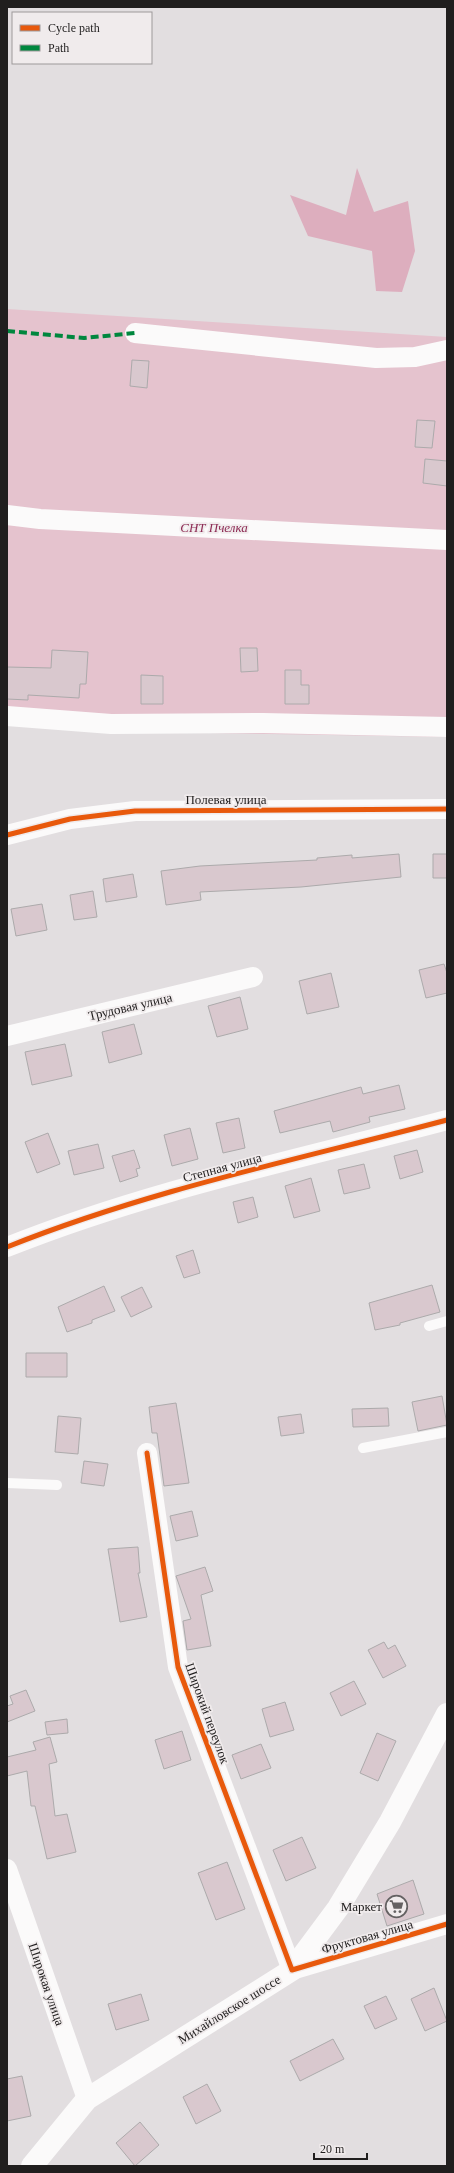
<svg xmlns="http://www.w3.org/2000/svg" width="454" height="2173" font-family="'Times New Roman',serif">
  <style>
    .green { fill: #e5c3ce }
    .forest { fill: #ddaebe }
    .building { fill: #d9c8ce; stroke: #acaaab }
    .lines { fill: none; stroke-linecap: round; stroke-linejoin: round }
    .lane { stroke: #fbfafa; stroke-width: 10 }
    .street { stroke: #fbfafa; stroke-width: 20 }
    .secondary { stroke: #fbfafa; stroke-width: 22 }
    .quiet { stroke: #00873e; stroke-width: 4; stroke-dasharray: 8 4; stroke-linecap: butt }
    .cycleway-casing { stroke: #f0ebec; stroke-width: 8 }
    .cycleway { stroke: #e8590c; stroke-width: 5 }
    .labels { text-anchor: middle; stroke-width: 3.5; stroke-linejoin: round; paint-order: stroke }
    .park-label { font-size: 13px; font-style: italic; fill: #8c2a53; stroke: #f0ebec }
    .street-label { font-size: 13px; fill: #201e1e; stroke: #f0ebec }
    .poi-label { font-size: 13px; fill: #201e1e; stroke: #f0ebec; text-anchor: end }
  </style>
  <rect width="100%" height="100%" fill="#e2dee0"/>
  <path class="green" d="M7,309L447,337V737L146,732L7,719Z"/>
  <path class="forest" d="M357,168L374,212L408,201L415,251L402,292L376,291L372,251L308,236L290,195L346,215Z"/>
  <path class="building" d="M132,360L149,361L147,388L130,386Z
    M417,420L435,421L432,448L415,447Z
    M425,459L447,461V486L423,483Z
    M240,648H257L258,671L241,672Z
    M52,650L88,652L86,684H80L79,698L28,695V700L7,699V667L51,668Z
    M285,670H301V685H309V704H285Z
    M141,675L163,676V704H141Z
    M399,854L401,877L301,887L200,892L201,900L166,905L161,871L200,866L317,860V858L352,855V858Z
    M433,854H447V878H433Z
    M133,874L137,897L106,902L103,879Z
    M93,891L97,917L74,920L70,895Z
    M42,904L47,930L16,936L11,909Z
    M444,964L447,973V993L426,998L419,970Z
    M331,973L339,1007L307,1014L299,981Z
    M240,997L248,1029L217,1037L208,1006Z
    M134,1024L142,1054L109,1063L102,1032Z
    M65,1044L72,1076L32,1085L25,1052Z
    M399,1085L405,1109L369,1117L370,1122L333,1132L330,1121L280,1133L274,1111L361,1087L363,1094Z
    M239,1118L245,1148L223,1153L216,1123Z
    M190,1128L198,1159L172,1166L164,1135Z
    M48,1133L60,1164L37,1173L25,1142Z
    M98,1144L104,1168L74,1175L68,1151Z
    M134,1150L140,1168L136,1169L138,1176L120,1182L112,1156Z
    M417,1150L423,1172L400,1179L394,1156Z
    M364,1164L370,1188L344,1194L338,1170Z
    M311,1178L320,1211L294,1218L285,1186Z
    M253,1197L258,1217L238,1223L233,1202Z
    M193,1250L200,1273L184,1278L176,1256Z
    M432,1285L440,1312L400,1323V1325L375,1330L369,1303Z
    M104,1286L115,1311L92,1320V1323L67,1332L58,1307Z
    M142,1287L152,1307L131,1317L121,1297Z
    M26,1353H67V1377H26Z
    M442,1396L447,1425L418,1431L412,1402Z
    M176,1403L189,1483L164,1486L157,1433H152L149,1407Z
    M388,1408L389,1426L353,1427L352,1409Z
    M301,1414L304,1433L281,1436L278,1417Z
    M58,1416L81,1418L78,1454L55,1452Z
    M84,1461L108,1464L104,1486L81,1483Z
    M192,1511L198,1536L176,1541L170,1516Z
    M138,1547L140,1573H138L147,1617L120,1622L108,1549Z
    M205,1567L213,1591L201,1595L211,1646L187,1650L183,1621L191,1619L176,1576Z
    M384,1642L388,1649L395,1645L406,1666L383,1678L368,1650Z
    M354,1681L366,1704L341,1716L330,1693Z
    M26,1690L35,1711L7,1722V1706L13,1704L10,1696Z
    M285,1702L294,1730L270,1737L262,1709Z
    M67,1719L68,1733L47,1735L45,1722Z
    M182,1731L191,1760L164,1769L155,1740Z
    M377,1733L396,1741L378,1781L360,1773Z
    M50,1737L57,1762L49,1764L55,1816L67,1814L76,1852L47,1859L35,1806H31L27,1771L7,1776V1757L36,1750L33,1742Z
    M261,1744L271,1768L241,1779L232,1755Z
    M302,1837L316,1868L286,1881L273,1850Z
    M227,1862L245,1909L216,1920L198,1873Z
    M413,1880L424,1914L387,1926L377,1894Z
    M434,1988L447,2021L425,2031L411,1999Z
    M141,1994L149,2020L116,2030L108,2004Z
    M386,1996L397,2019L375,2029L364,2006Z
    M333,2039L344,2059L300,2081L290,2061Z
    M22,2076L31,2116L7,2121V2079Z
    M207,2084L221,2111L196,2124L183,2097Z
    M140,2122L159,2145L135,2166L116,2143Z"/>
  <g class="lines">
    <path class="lane" d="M429,1326L447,1321
      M363,1448L447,1432
      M7,1483L57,1485"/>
    <path class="street" d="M135,333L376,358L415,357L447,350
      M7,515L40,519L447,540
      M7,716L111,724L263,723L447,727
      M7,835L70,819L135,811L447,809
      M7,1036L253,977
      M7,1247C149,1190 300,1159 447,1120
      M147,1453L178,1667L292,1970L447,1924
      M7,1869L87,2099"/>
    <path class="secondary" d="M32,2166L87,2099L292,1970L338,1908L390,1822L447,1714"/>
    <path class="quiet" d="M7,331L84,338L135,333"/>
    <defs>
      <path id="cycleway" d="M7,835L70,819L135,811L447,809
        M7,1247C149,1190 300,1159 447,1120
        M147,1453L178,1667L292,1970L447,1924"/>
    </defs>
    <use href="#cycleway" class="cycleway-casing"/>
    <use href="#cycleway" class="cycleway"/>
  </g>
  <defs>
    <symbol id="supermarket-ring" viewBox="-11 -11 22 22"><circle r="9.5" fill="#f0ebec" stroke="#646162" stroke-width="1.5"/><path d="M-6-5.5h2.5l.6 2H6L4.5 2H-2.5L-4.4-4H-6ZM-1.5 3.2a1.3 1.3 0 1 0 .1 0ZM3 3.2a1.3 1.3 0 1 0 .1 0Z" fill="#646162"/></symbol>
  </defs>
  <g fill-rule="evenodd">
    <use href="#supermarket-ring" x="384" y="1894" width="25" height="25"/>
  </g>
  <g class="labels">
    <g class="park-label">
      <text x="214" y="532">СНТ Пчелка</text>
    </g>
    <g class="street-label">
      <text x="226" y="804">Полевая улица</text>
      <text transform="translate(130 1006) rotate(-13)" y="5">Трудовая улица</text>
      <text transform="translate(222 1167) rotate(-15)" y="5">Степная улица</text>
      <text transform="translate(208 1713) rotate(70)" y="5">Широкий переулок</text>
      <text transform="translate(367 1936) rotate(-16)" y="5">Фруктовая улица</text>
      <text transform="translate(47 1984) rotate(71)" y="5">Широкая улица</text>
      <text transform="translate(229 2009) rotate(-32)" y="5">Михайловское шоссе</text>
    </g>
    <g class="poi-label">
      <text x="382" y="1911">Маркет</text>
    </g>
  </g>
  <rect width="454" height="2173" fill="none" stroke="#201e1e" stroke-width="16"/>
  <rect x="12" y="12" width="140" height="52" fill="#f0ebec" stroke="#9d999a"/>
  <rect x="20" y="25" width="20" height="6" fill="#e8590c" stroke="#9d999a"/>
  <text x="48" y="32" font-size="12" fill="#201e1e">Cycle path</text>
  <rect x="20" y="45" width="20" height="6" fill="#00873e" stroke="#9d999a"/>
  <text x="48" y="52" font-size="12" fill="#201e1e">Path</text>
  <path d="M314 2153v6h53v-6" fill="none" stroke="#201e1e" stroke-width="2"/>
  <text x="320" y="2153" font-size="12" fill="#201e1e" stroke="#f0ebec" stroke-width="3" paint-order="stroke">20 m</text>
</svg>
